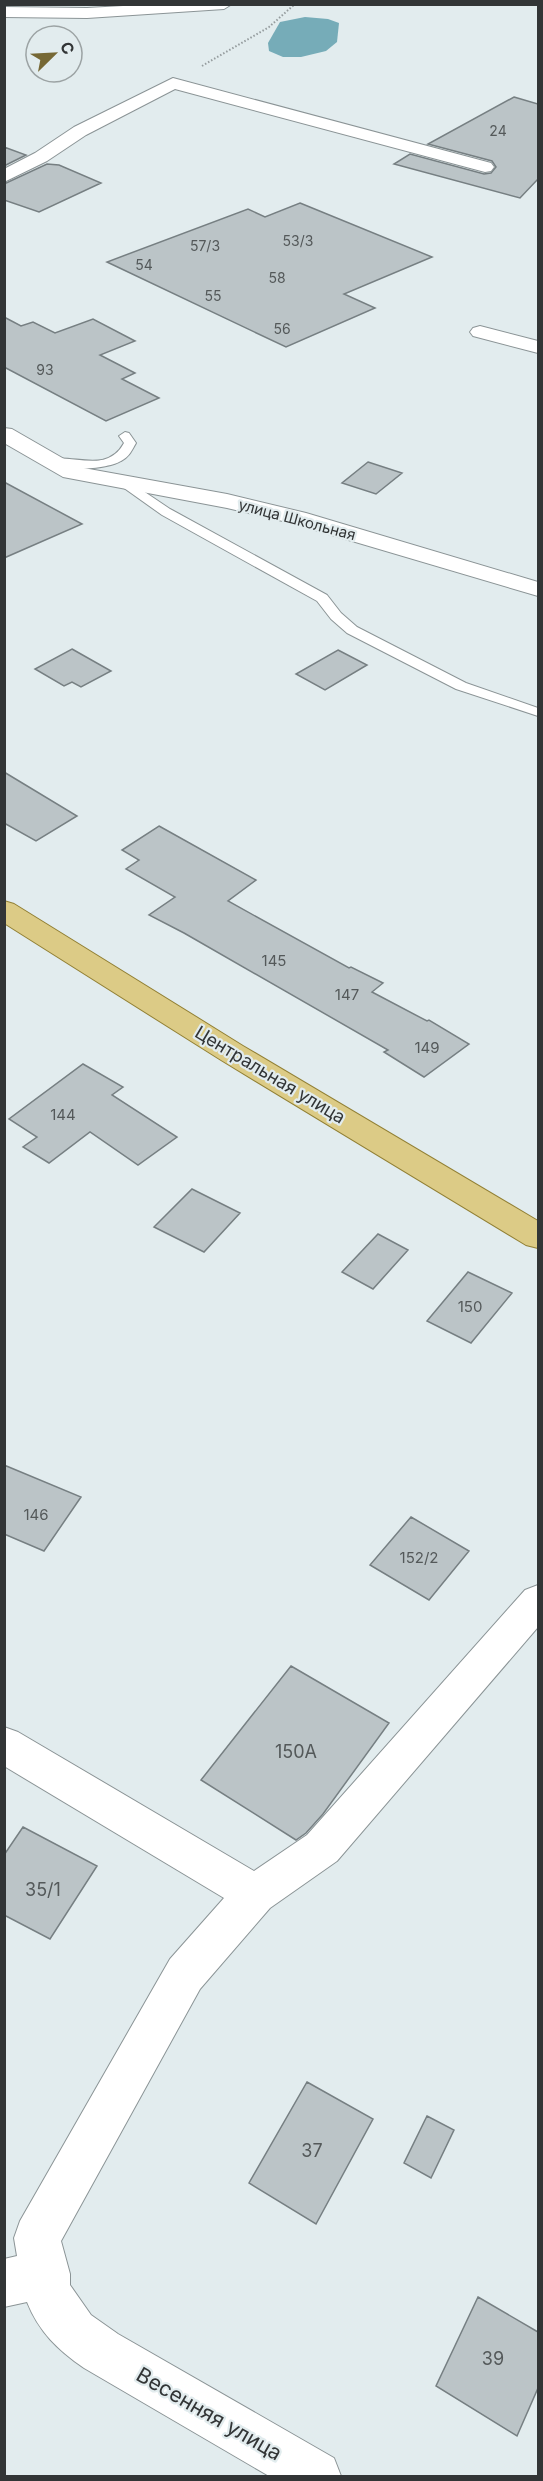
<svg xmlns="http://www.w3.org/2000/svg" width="543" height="2481" font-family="Inter,sans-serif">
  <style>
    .water { fill: #76acb8 }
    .building { fill: #bbc4c7; stroke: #767f82; stroke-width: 1.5 }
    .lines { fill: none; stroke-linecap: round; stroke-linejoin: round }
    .service-casing { stroke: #8b9496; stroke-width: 2 }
    .minor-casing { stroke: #8b9496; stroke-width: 2 }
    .primary-casing { stroke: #928035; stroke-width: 2 }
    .path { stroke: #959c9e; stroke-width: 2; stroke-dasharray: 1.5 2; stroke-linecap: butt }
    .service { fill: #fff; fill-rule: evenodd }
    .minor { fill: #fff; fill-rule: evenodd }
    .primary { fill: #dccb86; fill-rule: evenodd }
    .labels { text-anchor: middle; stroke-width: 4.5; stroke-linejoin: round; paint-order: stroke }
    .far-number-label { font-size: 14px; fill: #54595a }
    .far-street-label { font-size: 15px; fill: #323536; stroke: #e2ecee }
    .number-label { font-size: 15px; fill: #54595a }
    .street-label { font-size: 18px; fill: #323536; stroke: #e2ecee }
    .near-number-label { font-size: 18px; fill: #54595a }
    .near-street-label { font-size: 21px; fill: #323536; stroke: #e2ecee }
  </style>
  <rect width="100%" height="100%" fill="#e2ecee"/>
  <path class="water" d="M305,17L328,19L339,23L337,42L326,51L301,57H283L269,51L268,43L280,22Z"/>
  <path class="building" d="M514,97L538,104V179L520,198L394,164L410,154L484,174L491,173L496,167L492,161L428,144Z
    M4,147L26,155L4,166Z
    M47,164L59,165L101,183L39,212L4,200V184Z
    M300,203L432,257L344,294L375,308L286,347L107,262L248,209L265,217Z
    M4,317L21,326L33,322L55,333L93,319L135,341L100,355L135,373L122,379L159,398L106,421L4,367Z
    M368,462L402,473L376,494L342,483Z
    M4,482L82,524L4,558Z
    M72,649L111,671L81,687L72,682L64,686L35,669Z
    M338,650L367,665L325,690L296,674Z
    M4,772L77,816L36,841L4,823Z
    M159,826L256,880L228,901L349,968L351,967L383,983L372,992L427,1021L429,1020L469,1044L424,1077L384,1052L388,1050L184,933L149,915L175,897L126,869L139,860L122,850Z
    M83,1064L123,1087L112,1095L177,1137L138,1165L90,1132L49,1163L23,1147L37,1137L9,1119Z
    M192,1189L240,1213L204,1252L154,1227Z
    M378,1234L408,1250L373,1289L342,1272Z
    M468,1272L512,1293L471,1343L427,1321Z
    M4,1465L81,1497L44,1551L4,1534Z
    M411,1517L469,1551L429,1600L370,1565Z
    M291,1666L389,1723L323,1814L306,1833L296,1840L201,1780Z
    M23,1827L97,1866L50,1939L4,1915V1855Z
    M307,2082L373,2119L316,2224L249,2183Z
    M427,2116L454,2130L431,2178L404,2163Z
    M478,2297L538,2332V2388L517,2436L436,2386Z"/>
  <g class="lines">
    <defs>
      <path id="service" d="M125,432L129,433L136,443C132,450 129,457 121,461C108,469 58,473 47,463C64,448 105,478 124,443L119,436Z
        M121,476L170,509L327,595L341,613L357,627L466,683L538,708V716L456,689L347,633L331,619L317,601L162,515L117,483L115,480Z"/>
      <path id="minor" d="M159,4H232L224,9L87,18L4,17V7L87,8Z
        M173,78L491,163L494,167L491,171L485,172L175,89L86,135L47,161L4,182V169L35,153L74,127Z
        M480,326L538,341V353L473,336L470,332L473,328Z
        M4,428L12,429L78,467L227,494L306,513L538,582V596L291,523L227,508L63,477L4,443Z
        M538,1585V1627L337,1861L270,1908L200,1989L61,2241L70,2274V2285L91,2315L118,2334L334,2458L341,2476H269L84,2368C58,2350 39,2332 27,2302L4,2307V2259L17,2256L14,2238L20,2221L170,1959L224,1898L4,1766V1727L18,1732L254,1871L307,1835L525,1590Z"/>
      <path id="primary" d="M4,901L14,904L243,1046L538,1221V1248L526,1245L221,1060L4,923Z"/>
    </defs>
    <use href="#service" class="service-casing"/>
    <use href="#minor" class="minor-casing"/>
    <use href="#primary" class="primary-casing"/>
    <path class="path" d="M202,66L269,27L295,4"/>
    <use href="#service" class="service"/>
    <use href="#minor" class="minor"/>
    <use href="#primary" class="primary"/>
  </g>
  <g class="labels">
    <g class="far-number-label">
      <text x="498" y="136">24</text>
      <text x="298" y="246">53/3</text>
      <text x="205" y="251">57/3</text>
      <text x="144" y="270">54</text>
      <text x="277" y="283">58</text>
      <text x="213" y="301">55</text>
      <text x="282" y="334">56</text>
      <text x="45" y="375">93</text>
    </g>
    <g class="far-street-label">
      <text transform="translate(297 520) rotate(15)" y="5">улица Школьная</text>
    </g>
    <g class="number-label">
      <text x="274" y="966">145</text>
      <text x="347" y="1000">147</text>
      <text x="427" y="1053">149</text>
      <text x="63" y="1120">144</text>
      <text x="470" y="1312">150</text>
      <text x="36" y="1520">146</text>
      <text x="419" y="1563">152/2</text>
    </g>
    <g class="street-label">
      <text transform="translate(270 1075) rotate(31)" y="6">Центральная улица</text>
    </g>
    <g class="near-number-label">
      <text x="296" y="1758">150А</text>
      <text x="43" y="1896">35/1</text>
      <text x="312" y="2157">37</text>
      <text x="493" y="2365">39</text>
    </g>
    <g class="near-street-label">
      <text transform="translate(209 2414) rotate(30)" y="7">Весенняя улица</text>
    </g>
  </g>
  <rect width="543" height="2481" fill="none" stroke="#323536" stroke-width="12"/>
  <g transform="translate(54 54) rotate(66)"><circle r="28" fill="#e2ecee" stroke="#9ca3a4" stroke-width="1.5"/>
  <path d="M0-4.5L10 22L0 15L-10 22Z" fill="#766835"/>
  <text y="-9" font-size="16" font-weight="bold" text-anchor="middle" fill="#323536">С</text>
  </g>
</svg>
